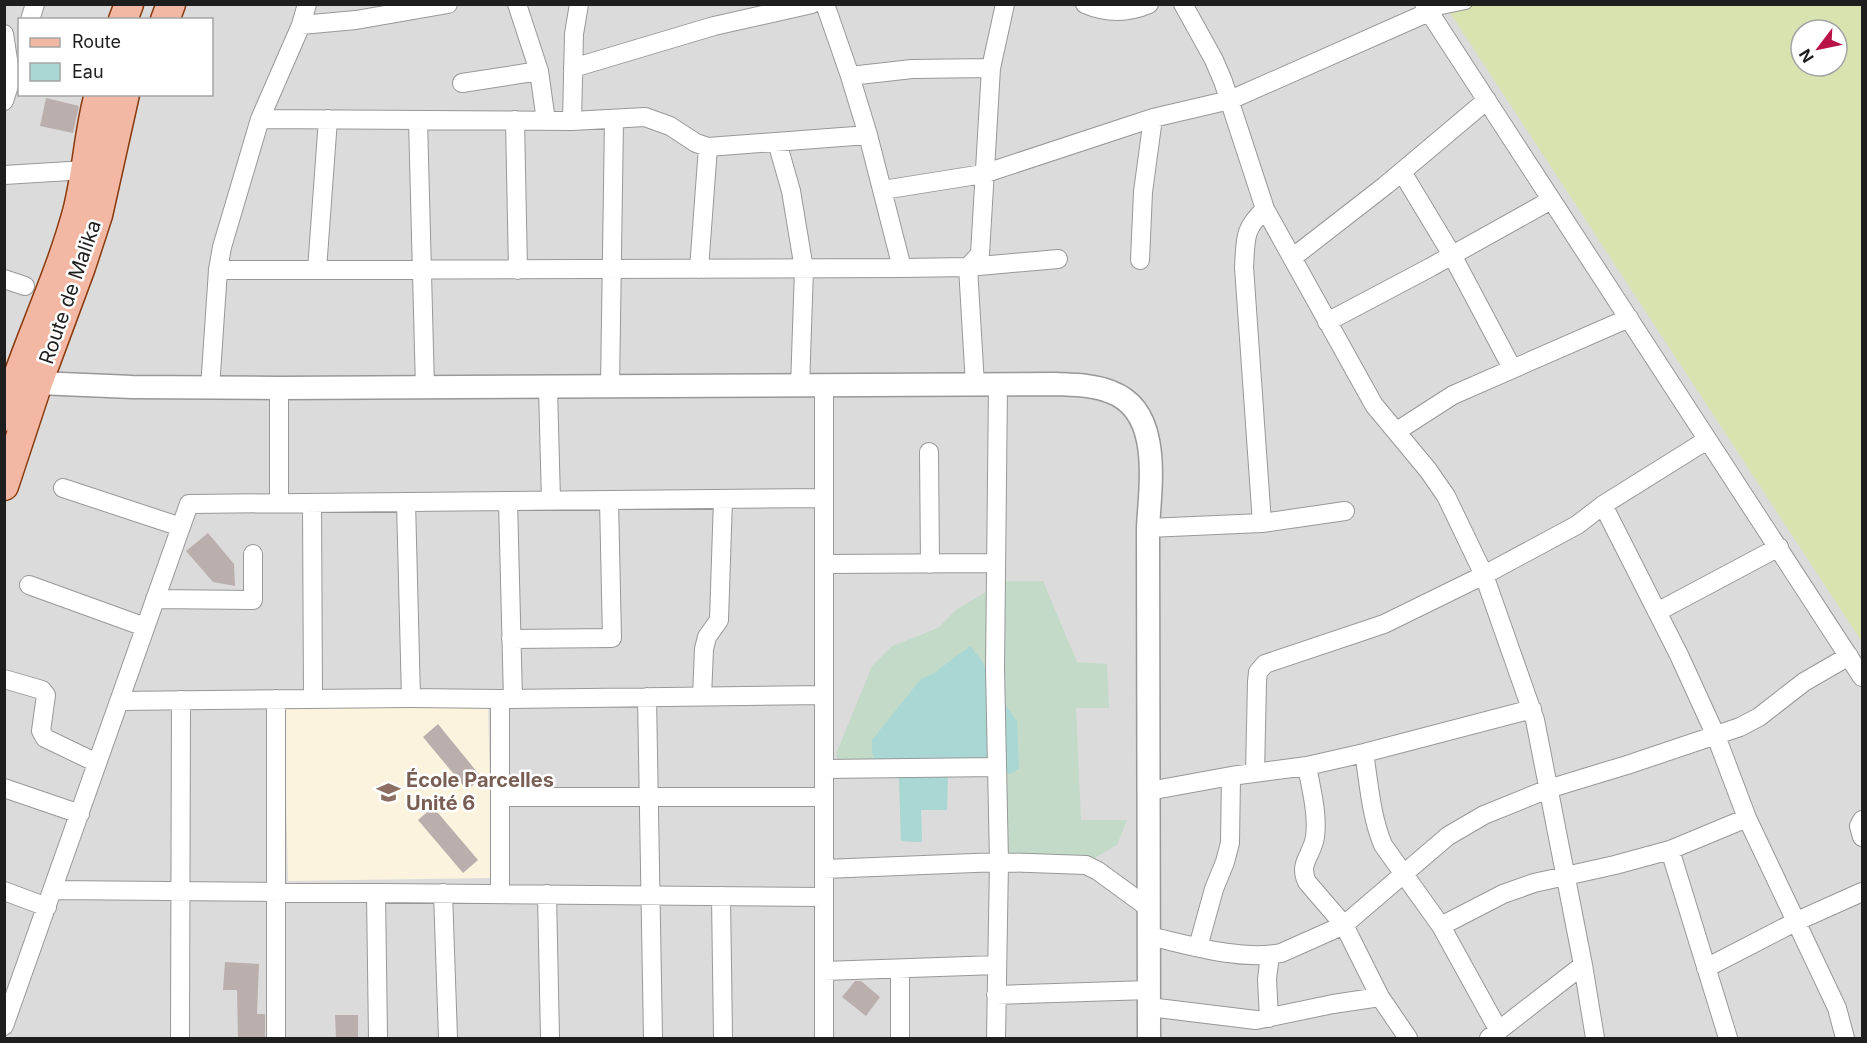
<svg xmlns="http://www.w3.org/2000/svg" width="1867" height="1043" font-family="Inter,sans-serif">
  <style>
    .residential { fill: #dbdbdb; fill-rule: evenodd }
    .education { fill: #fcf3df }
    .grass { fill: #d9e3af; fill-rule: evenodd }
    .wetland { fill: #c3dac8 }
    .water { fill: #a9d7d4 }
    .building { fill: #bbafae }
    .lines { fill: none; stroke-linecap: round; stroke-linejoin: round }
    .service-casing { stroke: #989898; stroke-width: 11 }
    .minor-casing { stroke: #989898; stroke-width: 20 }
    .tertiary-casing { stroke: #989898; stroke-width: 25 }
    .primary-casing { stroke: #893a0e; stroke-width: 31 }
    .service { stroke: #fff; stroke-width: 9 }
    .minor { stroke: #fff; stroke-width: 18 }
    .tertiary { stroke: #fff; stroke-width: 22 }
    .primary { stroke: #f3b8a4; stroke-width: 28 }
    .labels { text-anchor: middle; stroke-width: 5; stroke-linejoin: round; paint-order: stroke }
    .street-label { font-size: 20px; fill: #1e1e1e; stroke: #fff }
    .education-label { font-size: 20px; font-weight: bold; fill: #785e54; stroke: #fff; text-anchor: start }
  </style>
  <rect width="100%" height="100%" fill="#eee8e4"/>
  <path class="residential" d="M5,5H1862V1038H5ZM20,20H212V94H20ZM1801,30H1837V66H1801Z"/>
  <path class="education" d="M488,703L492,878L288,881L284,706Z"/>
  <path class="grass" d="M1445,5H1862V642ZM1801,30H1837V66H1801Z"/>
  <path class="wetland" d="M1005,581H1043L1077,662L1107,664L1109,708H1076L1081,820H1127L1117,845L1091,860L989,855L991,770L948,768L947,810H921L922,842L901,841L899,774L840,772L836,754L872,666L892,646L938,628L957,609Z"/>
  <path class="water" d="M970,646L982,661L998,694L1017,721L1019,768L1010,774L992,769L948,768L947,810H921L922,842L901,841L899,774L882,773L872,753V740L920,680L934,673Z"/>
  <path class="building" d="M46,98L79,106L73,133L40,126Z
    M208,533L234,564L235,586L213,582L186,551Z
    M438,724L482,778L467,790L423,737Z
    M433,807L478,860L463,873L418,820Z
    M225,962L259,964L257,1014H265V1038H238L237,990H223Z
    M855,981H861L880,997L866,1016L842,997Z
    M335,1015H358V1038H336Z"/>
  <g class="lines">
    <defs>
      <path id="service" d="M1429,12L1467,4"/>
      <path id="minor" d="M517,4L539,71L546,121
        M825,4L850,76L868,135L902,268
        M1085,4C1106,13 1128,13 1149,4
        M1183,4L1214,60L1223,81L1265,209L1374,405L1428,470L1446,496L1484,575L1535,720L1583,965L1595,1038
        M1424,4L1862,677
        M30,20L35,4
        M301,25L356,20L448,4
        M4,34L11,79L4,101
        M573,68L714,26L812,4
        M850,76L912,69L991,68
        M462,83L539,71
        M260,119L572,121L645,117L670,126L696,143L708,147L868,135
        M418,120L425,388
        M515,120L518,270
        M572,121L574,34L579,4
        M777,142L791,191L804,269L800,387
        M1402,172L1452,255L1512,368
        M4,175L86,170
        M883,190L983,174L1153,118L1230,100L1429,12
        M1292,258L1386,185L1487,100
        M1140,260L1143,192L1153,118
        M699,269L708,147
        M218,270L902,268L968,267L1058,259
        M317,270L328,119
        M4,279L25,286
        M1327,322L1431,267L1551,200
        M975,385L968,267L980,254L991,68L1005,4
        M610,387L614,120
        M210,388L218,270L222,247L260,119L301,25L307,4
        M279,388V503
        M548,388L551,501
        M1397,431L1453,395L1629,318
        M929,452L930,564
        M63,488L181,527
        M508,501L513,699
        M406,502L411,698
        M312,503L313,699
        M1603,505L1679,655L1716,736L1747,818L1837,1008L1845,1038
        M1262,523L1244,267C1246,238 1243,230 1265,209
        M1148,528L1262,523L1345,511
        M824,564L996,563
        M29,585L145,627
        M155,599L253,600V554
        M1657,612L1779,547
        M511,639L612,638L609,500
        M4,679L42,690L46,695L41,731L45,738L97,763
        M647,697L653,1038
        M702,697L704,649L707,637L719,620L723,499
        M119,701L411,698L500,699L824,695
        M1364,753C1369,784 1371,816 1383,845L1441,926L1499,1031
        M1307,766C1311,789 1318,813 1315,837C1312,856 1298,863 1307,882L1344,925L1380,997L1408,1038
        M824,769L997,767
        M1255,773L1257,682L1258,672L1265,664L1384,624L1484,575L1577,525L1603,505L1707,440
        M4,788L80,814
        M1149,791L1231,776L1307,766L1364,753L1532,709
        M500,797H824
        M1862,820L1859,826L1862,837
        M1670,850L1728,1038
        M824,869L999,862L1086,865L1098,871L1150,909
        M53,890L824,897
        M4,891L47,907
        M376,893L378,1038
        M443,893L448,1038
        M500,894V699
        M547,894L550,1038
        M721,896L723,1038
        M1441,926L1503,894L1534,883L1615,865L1670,850L1747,818
        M1149,936C1189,945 1240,961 1281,953L1344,925L1448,836L1484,815L1548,789L1627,765L1740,727L1759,717L1804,682L1849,656
        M1198,947L1214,889L1225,862L1230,843L1231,776
        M1706,968L1795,922L1862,892
        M900,969V1038
        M824,971L997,965
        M996,995L1149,990
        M1149,1007L1256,1020L1333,1004L1380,997
        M1269,1018L1267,979L1270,955
        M4,1026L189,504L824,498
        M180,1038L181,700
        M276,1038V699
        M824,1038V387
        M996,1038L999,862L995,668L998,385
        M1489,1038L1583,965"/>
      <path id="tertiary" d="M22,383H38L132,387L279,388L1056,384C1075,385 1094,385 1111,392C1163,411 1150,486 1148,528L1149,1038"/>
      <path id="primary" d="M123,20L129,4
        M165,20L171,4
        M4,417C25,347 58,282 77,212C87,174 88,133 99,94
        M4,486L38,383L81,267L98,215L125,94"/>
    </defs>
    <use href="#service" class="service-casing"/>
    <use href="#minor" class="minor-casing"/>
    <use href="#tertiary" class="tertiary-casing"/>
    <use href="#primary" class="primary-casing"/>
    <use href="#service" class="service"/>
    <use href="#minor" class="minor"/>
    <use href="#tertiary" class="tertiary"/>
    <use href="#primary" class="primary"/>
  </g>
  <defs>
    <symbol id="school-bare" viewBox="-9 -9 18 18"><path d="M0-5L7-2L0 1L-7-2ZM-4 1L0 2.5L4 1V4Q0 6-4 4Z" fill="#8d6e63" stroke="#fff" stroke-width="2.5" paint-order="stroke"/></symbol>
  </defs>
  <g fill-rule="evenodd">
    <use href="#school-bare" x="372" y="776" width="33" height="33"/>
  </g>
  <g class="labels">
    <g class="street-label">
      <text transform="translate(70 292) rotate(-71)" y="7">Route de Malika</text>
    </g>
    <g class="education-label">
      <text x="406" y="787">École Parcelles<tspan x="406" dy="23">Unité 6</tspan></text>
    </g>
  </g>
  <rect width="1867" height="1043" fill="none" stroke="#1e1e1e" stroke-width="12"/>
  <rect x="18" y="18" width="195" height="78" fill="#ffffff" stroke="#a5a5a5" stroke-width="1.5"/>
  <rect x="30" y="38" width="30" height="9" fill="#f3b8a4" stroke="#a5a5a5" stroke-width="1.5"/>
  <text x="72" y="48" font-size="18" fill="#1e1e1e">Route</text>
  <rect x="30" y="63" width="30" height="18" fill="#a9d7d4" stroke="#a5a5a5" stroke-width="1.5"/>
  <text x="72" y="78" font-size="18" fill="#1e1e1e">Eau</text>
  <g transform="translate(1819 48) rotate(238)"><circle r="28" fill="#ffffff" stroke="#a5a5a5" stroke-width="1.5"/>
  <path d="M0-4.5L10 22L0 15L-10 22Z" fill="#b91246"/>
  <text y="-9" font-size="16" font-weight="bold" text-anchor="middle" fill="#1e1e1e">N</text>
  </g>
</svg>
